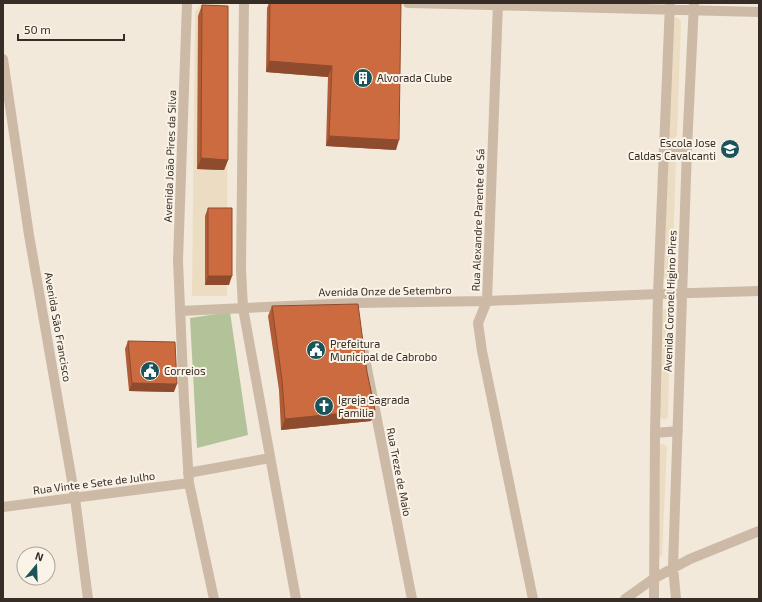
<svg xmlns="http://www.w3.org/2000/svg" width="762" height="602" font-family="'Exo 2',sans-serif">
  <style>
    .green { fill: #b2c39a }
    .plaza { fill: #ecdcc1 }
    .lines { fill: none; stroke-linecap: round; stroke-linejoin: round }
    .minor { stroke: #ccbaa6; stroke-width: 10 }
    .wall { fill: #af5c37 }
    .shaded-wall { fill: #8f4b2d }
    .building { fill: #cc6b40; stroke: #8f4b2d }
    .labels { text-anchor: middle; stroke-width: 4; stroke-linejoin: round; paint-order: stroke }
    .poi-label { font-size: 11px; fill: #372d27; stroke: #faf3e7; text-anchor: start }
    .street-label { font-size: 11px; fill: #372d27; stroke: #faf3e7 }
  </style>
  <rect width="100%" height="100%" fill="#f3e9db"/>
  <path class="green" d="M230,312L248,435L197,448L190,318Z"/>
  <path class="plaza" d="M201,4H219L228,12L227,296H192L195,12Z
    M677,17L681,21L677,135L675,138L672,139L668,136L674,18Z
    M672,156L676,160L672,278L668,281L663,278L668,158Z
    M664,309H668L670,312L668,416L667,419L663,420L659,415L662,312Z
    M660,444L665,445L667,447L662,555L658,559Z"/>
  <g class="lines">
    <path class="minor" d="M187,3L178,261L184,401L189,483L214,599
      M244,3L241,269L243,308L296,599
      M408,3L759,12
      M498,3L487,301L478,323L482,351L533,599
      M3,59L29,235L75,498L88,599
      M664,147L687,148
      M180,311L355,303L487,301L658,294L759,291
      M363,348L412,599
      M655,433L678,431
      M188,473L270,458
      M3,507L189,483
      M625,599L653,579L690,559L759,531
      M654,599L655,433L658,294L670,3
      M676,599L673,567L687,148L694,3"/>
  </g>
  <path class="wall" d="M269,3H396V150L326,146L328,77L266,72L267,8Z
    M202,5L228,160L224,170L197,169L198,16Z
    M208,208L229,285H205V216Z
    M272,306L367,372L375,410L371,421L281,430L279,390L268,316Z
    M128,341L174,392L129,391L125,349Z"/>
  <path class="shaded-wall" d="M269,61L332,66L328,77L266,72Z
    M329,136L399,140L396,150L326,146Z
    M201,158L228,160L224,170L197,169Z
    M208,276H232L229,285H205Z
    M132,383L177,384L174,392L129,391Z
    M375,410L371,421L281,430L285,419Z"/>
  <path class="building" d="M270,3H401L399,140L329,136L332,66L269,61Z
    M202,5L228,6V160L201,158Z
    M208,208H232V276H208Z
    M358,304L367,372L375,410L285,419L282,380L272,306Z
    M128,341L175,342L177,384L132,383Z"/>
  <defs>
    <symbol id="building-disc" viewBox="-11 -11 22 22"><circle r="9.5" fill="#1b535b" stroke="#faf3e7"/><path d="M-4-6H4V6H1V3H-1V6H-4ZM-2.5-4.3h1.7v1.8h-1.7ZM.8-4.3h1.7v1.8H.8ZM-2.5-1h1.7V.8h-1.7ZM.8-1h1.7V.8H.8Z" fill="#fff"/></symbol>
    <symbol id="school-disc" viewBox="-11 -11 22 22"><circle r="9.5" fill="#1b535b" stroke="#faf3e7"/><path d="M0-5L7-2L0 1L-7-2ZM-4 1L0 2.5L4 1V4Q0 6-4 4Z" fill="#fff"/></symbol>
    <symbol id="civic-disc" viewBox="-11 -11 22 22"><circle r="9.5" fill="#1b535b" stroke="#faf3e7"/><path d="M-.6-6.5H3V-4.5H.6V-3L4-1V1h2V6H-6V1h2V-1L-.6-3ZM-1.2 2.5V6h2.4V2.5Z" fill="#fff"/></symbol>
    <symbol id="church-disc" viewBox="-11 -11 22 22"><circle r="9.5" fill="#1b535b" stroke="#faf3e7"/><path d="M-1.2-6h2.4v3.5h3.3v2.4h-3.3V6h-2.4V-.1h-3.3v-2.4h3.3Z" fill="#fff"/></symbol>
  </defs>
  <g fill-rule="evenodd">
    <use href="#building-disc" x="352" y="67" width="22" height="22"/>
    <use href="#school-disc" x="719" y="138" width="22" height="22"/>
    <use href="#civic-disc" x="305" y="339" width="22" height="22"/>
    <use href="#civic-disc" x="139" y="360" width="22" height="22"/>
    <use href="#church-disc" x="313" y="395" width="22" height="22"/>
  </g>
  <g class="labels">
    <g class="poi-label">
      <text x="377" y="82">Alvorada Clube</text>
      <text x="716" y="147" text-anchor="end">Escola Jose<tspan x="716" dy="13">Caldas Cavalcanti</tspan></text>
      <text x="330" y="348">Prefeitura<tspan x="330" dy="13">Municipal de Cabrobo</tspan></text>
      <text x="164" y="375">Correios</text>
      <text x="338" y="404">Igreja Sagrada<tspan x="338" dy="13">Familia</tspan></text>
    </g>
    <g class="street-label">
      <text transform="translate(170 156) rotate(-88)" y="4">Avenida João Pires da Silva</text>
      <text transform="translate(478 220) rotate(-88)" y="4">Rua Alexandre Parente de Sá</text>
      <text transform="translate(385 291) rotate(-1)" y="4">Avenida Onze de Setembro</text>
      <text transform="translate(670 301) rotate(-88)" y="4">Avenida Coronel Higino Pires</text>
      <text transform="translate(58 327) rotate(80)" y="4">Avenida São Francisco</text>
      <text transform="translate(399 472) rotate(79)" y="4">Rua Treze de Maio</text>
      <text transform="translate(94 483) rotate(-7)" y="4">Rua Vinte e Sete de Julho</text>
    </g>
  </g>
  <rect width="762" height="602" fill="none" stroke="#372d27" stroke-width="8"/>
  <g transform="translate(36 566) rotate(19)"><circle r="19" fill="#faf3e7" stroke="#aca49a"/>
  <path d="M0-3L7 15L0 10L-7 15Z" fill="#1b535b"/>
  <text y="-6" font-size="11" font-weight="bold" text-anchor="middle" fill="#372d27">N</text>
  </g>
  <path d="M18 34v6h106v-6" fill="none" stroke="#372d27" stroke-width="2"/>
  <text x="24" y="34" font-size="12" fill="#372d27" stroke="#faf3e7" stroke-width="3" paint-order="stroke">50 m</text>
</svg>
